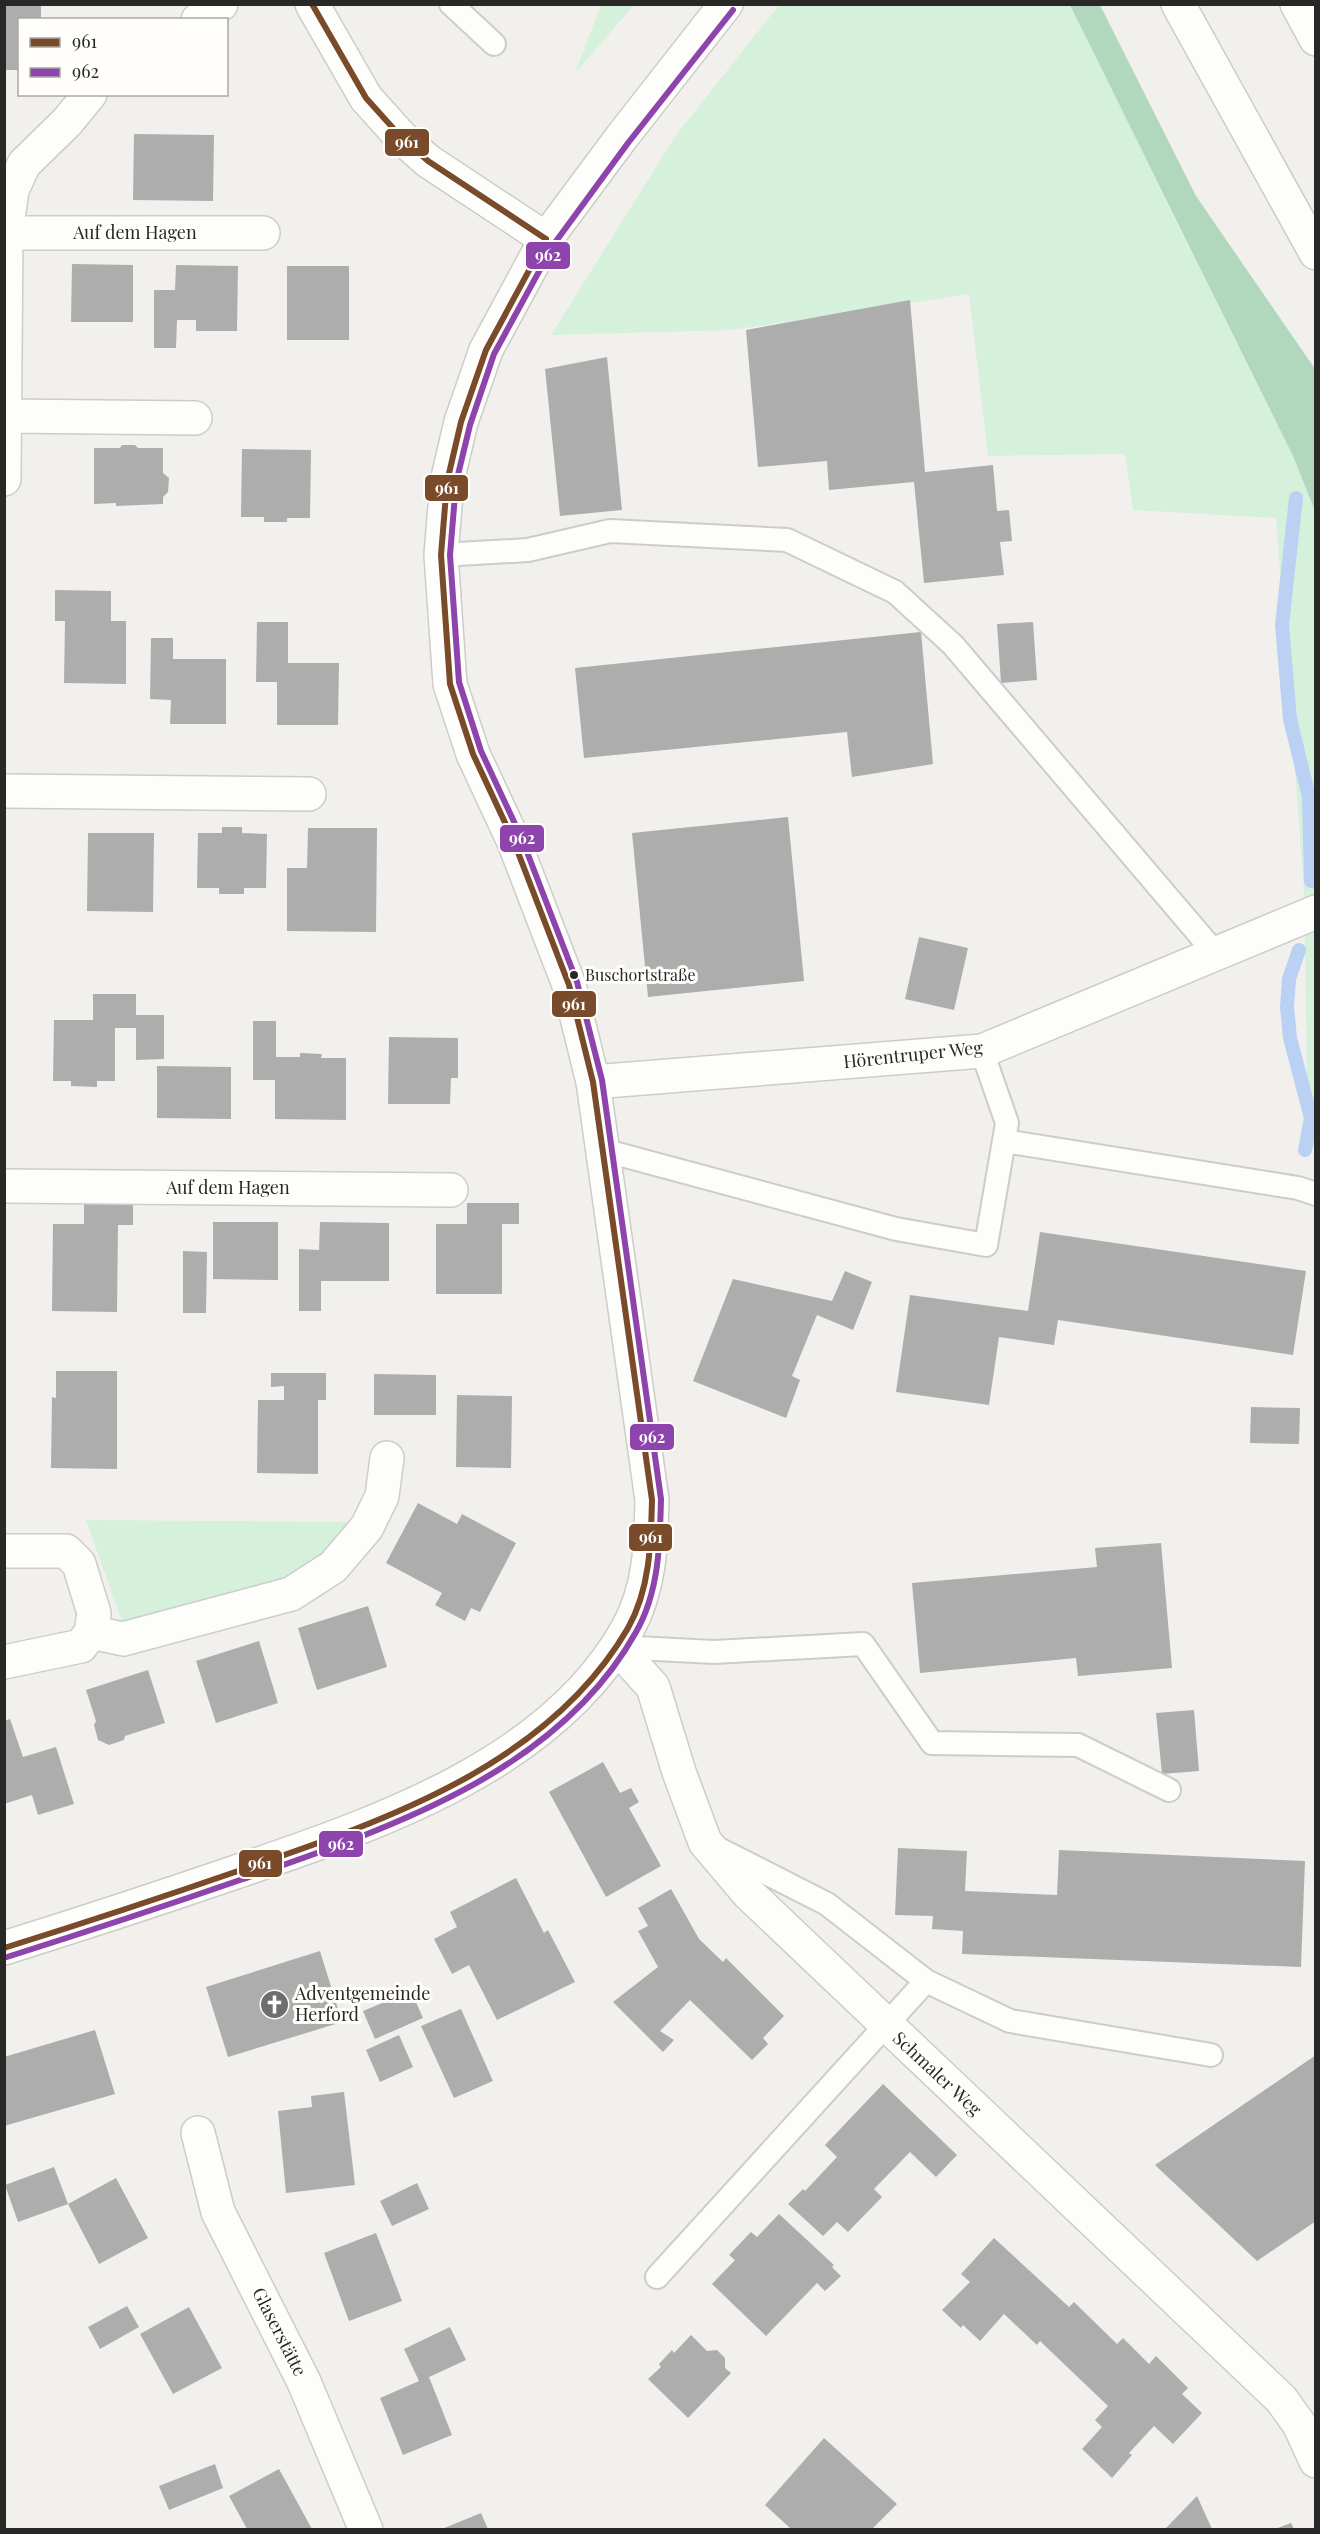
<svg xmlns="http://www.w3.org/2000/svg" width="1320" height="2534" font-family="'Playfair Display',serif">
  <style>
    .green { fill: #d5f1dc }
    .forest { fill: #b1d8bd }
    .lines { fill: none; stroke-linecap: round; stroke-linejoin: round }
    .stream { stroke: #bad1f3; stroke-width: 14 }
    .building { fill: #aeadad }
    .service-casing { stroke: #cdccca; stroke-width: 26 }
    .minor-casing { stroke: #cdccca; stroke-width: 36 }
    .secondary-casing { stroke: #cdccca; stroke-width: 36 }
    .motorway-casing { stroke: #cdccca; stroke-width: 36 }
    .service { stroke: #fdfdfc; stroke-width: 22 }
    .minor { stroke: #fdfdfc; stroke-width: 33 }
    .secondary { stroke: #fdfdfc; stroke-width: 33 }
    .motorway { stroke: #fdfdfc; stroke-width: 33 }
    .bus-1-casing { stroke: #fffefa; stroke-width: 10 }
    .bus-2-casing { stroke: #fffefa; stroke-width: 10 }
    .bus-1 { stroke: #7a4b2a; stroke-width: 6 }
    .bus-2 { stroke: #8e44ad; stroke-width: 6 }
    .bus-dot { fill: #282826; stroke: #fffefa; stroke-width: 2 }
    .labels { text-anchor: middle; stroke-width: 6; stroke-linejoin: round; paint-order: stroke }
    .bus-label { font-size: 16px; fill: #282826; stroke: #fffefa; text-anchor: start }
    .street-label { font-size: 18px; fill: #282826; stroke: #fffefa }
    .poi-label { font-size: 18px; fill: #282826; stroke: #fffefa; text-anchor: start }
    .line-badge { stroke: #fffefa; stroke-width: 2 }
    .badge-label { font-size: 16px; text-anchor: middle; font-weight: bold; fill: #fff }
  </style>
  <rect width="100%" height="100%" fill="#f1f0ed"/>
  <path class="green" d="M601,5H634L575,73Z
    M779,5H1070L1293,456L1315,511V1148L1308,1146L1304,889L1276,518L1133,510L1125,454L988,456L969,294L732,330L551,335L676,135Z
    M86,1520L357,1522L321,1558L282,1582L123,1624Z"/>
  <path class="forest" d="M1070,5H1100L1196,196L1315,369V511L1293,456Z"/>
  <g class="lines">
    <path class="stream" d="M1296,498L1282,625L1290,719L1309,797L1311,881
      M1299,950L1289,979L1287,1007L1290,1038L1311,1118L1305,1150"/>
  </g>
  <path class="building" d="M4,4H41V20H20V70H4Z
    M134,134L214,135L213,201L133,200Z
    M72,264L133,265V322H71Z
    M176,265L238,266L237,331H196V320H177L176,348H154V290H175Z
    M287,266H349V340H287Z
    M910,300L925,472L993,465L997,511L1009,510L1012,541L1000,542L1004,575L924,583L914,482L829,490L827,461L758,467L746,330Z
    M607,357L622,510L560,516L545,369Z
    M122,445H135L138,448H163V473L169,478L168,492L163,497V504L116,506V503L94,504V448H120Z
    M242,449L311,450L310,518H287V522H264V517H241Z
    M55,590L111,591V621H126V684L64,683L65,621H55Z
    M257,622H288V663H339L338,725H277V682H256Z
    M1033,622L1037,680L1001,683L997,624Z
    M921,632L933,764L852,777L847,732L584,758L575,668Z
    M151,638H173V659H226V724H170L171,700L150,699Z
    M788,817L804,981L648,997L632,833Z
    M222,827H242V833L267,834L266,888H244V894H219V888H197L198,833H222Z
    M308,828H377L376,932L287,931V868H307Z
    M88,833H154L153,912L87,911Z
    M919,937L968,948L954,1010L905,999Z
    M93,994H136V1015H164V1059L136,1060V1028H115V1081H97V1087L71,1086V1081H53L54,1020H93Z
    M253,1021H276V1057H300V1053L322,1054L321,1058H346V1120L275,1119V1080H253Z
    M389,1037L458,1038V1078H451L450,1104H388Z
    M157,1066L231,1067V1119L157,1118Z
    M84,1200H133V1225H118L117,1312L52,1311L53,1224H84Z
    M467,1203H519V1224H502V1294H436V1224H467Z
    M213,1222H278V1280L213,1279Z
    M320,1222L389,1223V1281H321V1311H299V1249L319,1250Z
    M1040,1232L1306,1271L1293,1355L1058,1320L1054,1345L999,1337L989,1405L896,1392L910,1295L1028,1311Z
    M183,1251L207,1252L206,1313H183Z
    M845,1271L872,1282L853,1330L817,1315L792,1376L800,1380L786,1418L693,1381L733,1279L832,1301Z
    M56,1371H117V1469L51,1468L52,1397L56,1398Z
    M271,1373H326V1400H318V1474L257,1473L258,1400H284V1386L271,1387Z
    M374,1374L436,1375V1415H374Z
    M457,1395L512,1396L511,1468L456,1467Z
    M1251,1407L1300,1408L1299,1444L1250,1443Z
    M418,1503L457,1524L462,1514L516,1543L480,1612L471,1608L465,1621L435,1605L442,1593L386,1563Z
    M1161,1543L1172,1668L1078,1676L1076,1658L920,1673L912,1583L1097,1567L1095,1548Z
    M368,1606L387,1667L317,1690L298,1628Z
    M259,1641L278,1703L216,1723L196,1661Z
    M148,1670L165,1723L125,1736L124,1740L109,1745L98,1740L94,1725L96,1721L86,1690Z
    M1194,1710L1199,1771L1162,1774L1156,1713Z
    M10,1719L23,1757L56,1747L74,1804L38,1815L32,1795L4,1804V1721Z
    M603,1762L620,1793L631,1788L639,1802L629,1808L661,1866L606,1897L549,1792Z
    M898,1848L967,1851L965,1891L1057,1895L1059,1850L1305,1861L1301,1967L962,1954L963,1931L932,1929L933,1916L895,1915Z
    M516,1878L544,1933L548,1930L575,1982L497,2020L469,1965L452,1974L434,1939L457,1927L450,1912Z
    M671,1889L699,1939L723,1962L726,1958L784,2016L763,2038L768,2044L752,2060L690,2000L660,2031L674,2040L663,2052L613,2002L658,1967L638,1931L648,1926L638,1908Z
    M320,1951L342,2022L228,2057L206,1987Z
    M411,1991L423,2018L375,2039L363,2011Z
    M461,2009L493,2081L454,2098L421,2026Z
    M95,2030L115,2094L4,2126V2057Z
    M399,2035L413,2067L380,2082L366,2050Z
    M1316,2055V2221L1257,2261L1155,2165Z
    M883,2084L957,2155L936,2177L910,2152L874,2189L882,2197L848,2232L837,2222L823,2236L788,2204L803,2189L805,2191L837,2157L825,2145Z
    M344,2092L355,2185L286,2193L278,2111L312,2107L311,2096Z
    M54,2167L68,2204L18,2222L5,2185Z
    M116,2178L148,2238L99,2264L68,2204Z
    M417,2183L429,2209L392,2226L380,2201Z
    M779,2214L834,2265L832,2267L841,2276L825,2291L817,2283L766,2336L712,2284L735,2260L729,2255L751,2232L757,2237Z
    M376,2233L402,2301L349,2321L324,2253Z
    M994,2238L1069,2307L1074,2302L1117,2344L1123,2338L1149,2364L1156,2356L1188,2388L1182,2394L1202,2413L1173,2444L1154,2426L1129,2453L1132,2455L1112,2478L1082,2449L1102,2427L1095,2420L1108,2406L1040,2341L1037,2345L1004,2314L980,2341L963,2325L961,2328L942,2310L970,2282L961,2274Z
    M127,2306L139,2327L100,2349L88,2327Z
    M189,2307L222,2368L173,2394L140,2334Z
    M450,2327L466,2360L429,2377L452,2435L403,2455L380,2398L419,2381L404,2349Z
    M691,2335L707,2351L717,2350L725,2358V2368L731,2373L688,2418L648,2379L661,2367L659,2364L672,2350L674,2353Z
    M824,2438L897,2504L872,2529H791L765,2505Z
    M215,2464L223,2488L169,2510L159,2486Z
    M279,2469L312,2529H247L229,2496Z
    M1197,2496L1212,2529H1165Z
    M481,2513L488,2529H442Z
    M1291,2523L1294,2529H1275Z"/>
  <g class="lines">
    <defs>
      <path id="service" d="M451,4L494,44
        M441,555L528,550L610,531L787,540L895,592L953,645L1216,954
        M1004,1141L1298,1188L1316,1194
        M603,1150L896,1229L986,1245L1007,1123L982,1051
        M617,1647L714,1652L863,1644L932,1743L1078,1745L1169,1790
        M717,1848L827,1904L926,1981L1010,2021L1211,2055
        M657,2277L926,1981"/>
      <path id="minor" d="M312,4L366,98L401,137L428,161L546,239
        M198,20L221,4
        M6,233H263
        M6,416L195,418
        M4,479L6,233L12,190L24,164L67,122L90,94
        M4,791L309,794
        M593,1082L982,1051L1316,912
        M4,1186L451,1190
        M4,1551H66L79,1564L94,1613L91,1632L81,1646L4,1662
        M91,1632L123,1639L291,1594L333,1567L367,1527L382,1496L387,1458
        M617,1647L653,1687L679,1772L705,1842L749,1894L1281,2399L1299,2424L1316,2461
        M198,2133L218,2212L304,2382L366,2530"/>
      <path id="secondary" d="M4,1948C81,1924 157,1899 233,1873C373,1825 552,1766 628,1628C650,1588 651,1545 652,1500L593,1082L569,985L514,842L473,754L450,684L441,555L447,482L461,422L486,350L546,239L621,138L726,4"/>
      <path id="motorway" d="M1178,4L1316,253
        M1297,4L1316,39"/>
    </defs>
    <use href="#service" class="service-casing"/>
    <use href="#minor" class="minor-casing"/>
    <use href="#secondary" class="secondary-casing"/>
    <use href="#motorway" class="motorway-casing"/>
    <use href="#service" class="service"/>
    <use href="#minor" class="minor"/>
    <use href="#secondary" class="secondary"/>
    <use href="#motorway" class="motorway"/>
    <defs>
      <path id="bus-1" d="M312,4L366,98L401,137L428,161L546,239
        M4,1948C84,1923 163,1897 241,1870C384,1821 548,1766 628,1628C650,1589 651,1543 652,1500L593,1082L569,985L514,842L473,754L450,684L441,555L447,482L461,422L486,350L546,239"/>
      <path id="bus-2" d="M7,1957C86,1932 165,1906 243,1879C387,1829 558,1773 636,1632C659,1592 660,1544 661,1499L602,1080L577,982L522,839L481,751L459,682L450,555L456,483L470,425L494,354L554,244L628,143L733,10"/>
    </defs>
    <use href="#bus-1" class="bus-1-casing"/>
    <use href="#bus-2" class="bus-2-casing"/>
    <use href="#bus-1" class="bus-1"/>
    <use href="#bus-2" class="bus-2"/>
  </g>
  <defs>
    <symbol id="church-disc" viewBox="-11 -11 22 22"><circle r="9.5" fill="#6e6e6c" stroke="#fffefa"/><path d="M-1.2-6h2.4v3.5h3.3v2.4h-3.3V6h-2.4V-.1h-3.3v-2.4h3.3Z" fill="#fff"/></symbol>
  </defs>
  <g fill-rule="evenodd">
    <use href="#church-disc" x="258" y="1988" width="33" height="33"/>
  </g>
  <circle class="bus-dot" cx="574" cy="975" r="5"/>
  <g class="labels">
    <g class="bus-label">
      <text x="585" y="981">Buschortstraße</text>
    </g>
    <g class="street-label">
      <text x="135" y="239">Auf dem Hagen</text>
      <text transform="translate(913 1055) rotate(-6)" y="6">Hörentruper Weg</text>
      <text x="228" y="1194">Auf dem Hagen</text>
      <text transform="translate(937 2074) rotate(43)" y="6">Schmaler Weg</text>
      <text transform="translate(279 2332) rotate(63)" y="6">Glaserstätte</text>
    </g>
    <g class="poi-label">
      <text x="295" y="2000">Adventgemeinde<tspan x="295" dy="21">Herford</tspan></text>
    </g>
  </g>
  <g class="line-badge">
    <rect x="384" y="128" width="46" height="29" rx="6" fill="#7a4b2a"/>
    <rect x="525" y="241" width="46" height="29" rx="6" fill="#8e44ad"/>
    <rect x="424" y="474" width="45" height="28" rx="6" fill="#7a4b2a"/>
    <rect x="499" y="824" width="46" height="29" rx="6" fill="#8e44ad"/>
    <rect x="551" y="990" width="46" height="28" rx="6" fill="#7a4b2a"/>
    <rect x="629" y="1423" width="46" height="28" rx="6" fill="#8e44ad"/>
    <rect x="628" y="1523" width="45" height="29" rx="6" fill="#7a4b2a"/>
    <rect x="318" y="1830" width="46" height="28" rx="6" fill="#8e44ad"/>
    <rect x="238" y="1849" width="45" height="29" rx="6" fill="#7a4b2a"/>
  </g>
  <g class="badge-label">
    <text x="407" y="148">961</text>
    <text x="548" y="261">962</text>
    <text x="447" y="494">961</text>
    <text x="522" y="844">962</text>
    <text x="574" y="1010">961</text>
    <text x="652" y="1443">962</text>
    <text x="651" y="1543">961</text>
    <text x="341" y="1850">962</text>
    <text x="260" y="1869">961</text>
  </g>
  <rect width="1320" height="2534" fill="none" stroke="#282826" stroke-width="12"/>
  <rect x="18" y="18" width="210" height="78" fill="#fffefa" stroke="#a9a8a5" stroke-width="1.5"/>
  <rect x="30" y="38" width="30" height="9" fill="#7a4b2a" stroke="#a9a8a5" stroke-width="1.5"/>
  <text x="72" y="48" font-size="18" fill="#282826">961</text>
  <rect x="30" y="68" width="30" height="9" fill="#8e44ad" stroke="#a9a8a5" stroke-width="1.5"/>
  <text x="72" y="78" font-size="18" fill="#282826">962</text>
</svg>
